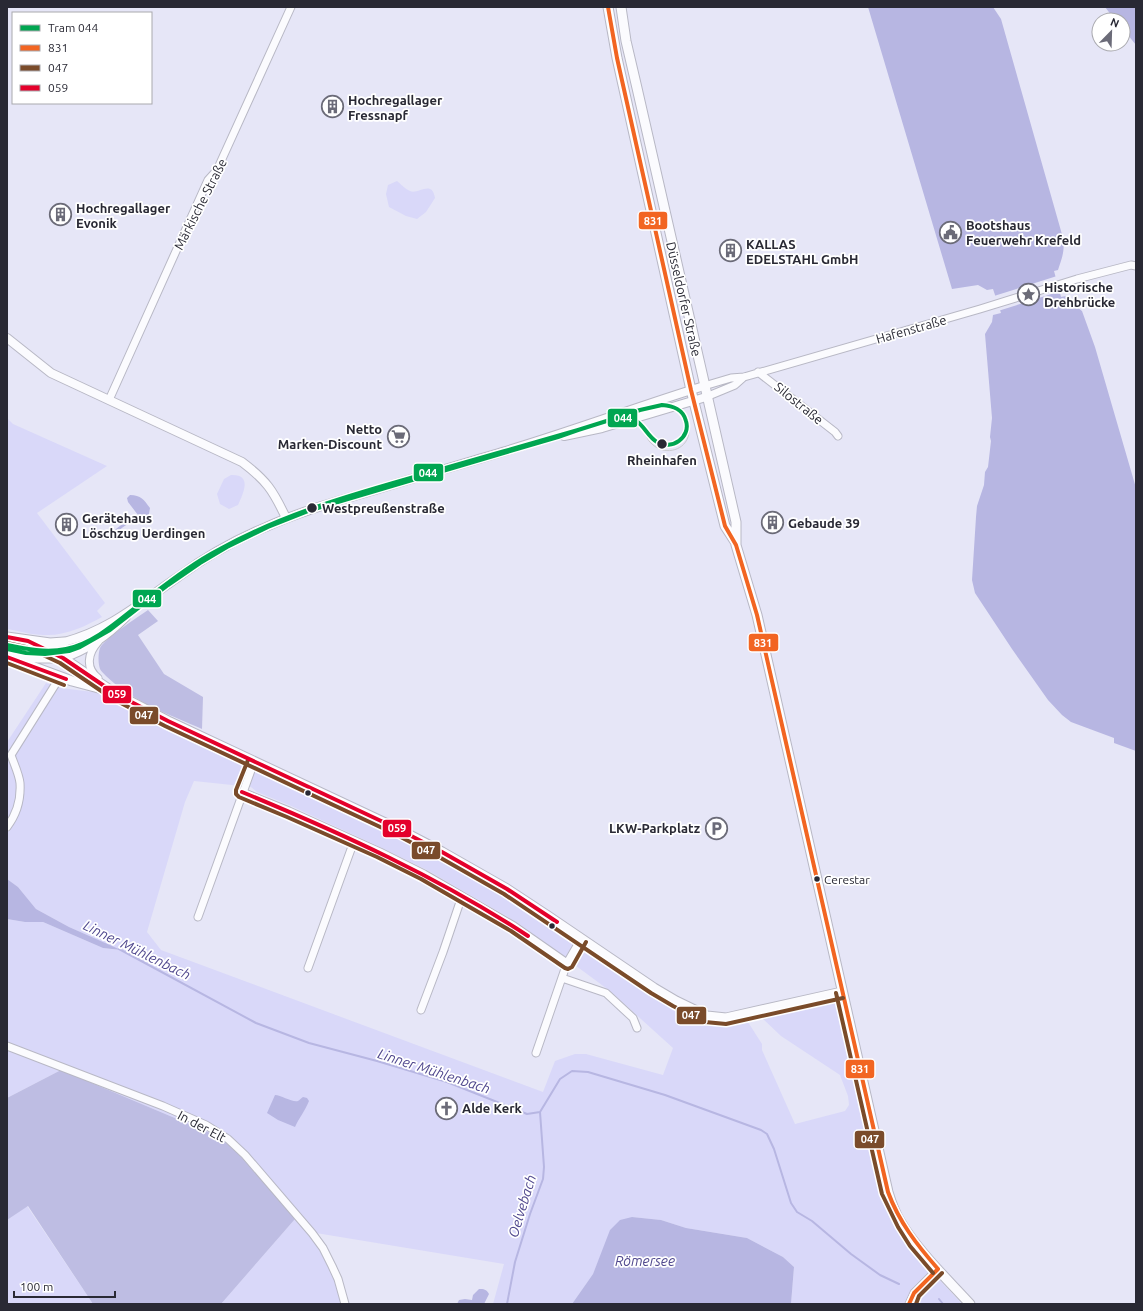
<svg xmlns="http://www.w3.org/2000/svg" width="1143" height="1311" font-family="Ubuntu,sans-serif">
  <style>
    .green { fill: #d9d8f9; fill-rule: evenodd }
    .forest { fill: #bebde3 }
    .water { fill: #b7b6e2 }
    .pier { fill: #e6e6f7 }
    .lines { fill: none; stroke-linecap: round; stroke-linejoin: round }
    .stream { stroke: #b7b6e2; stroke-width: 2 }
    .minor-casing { stroke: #b8b8c5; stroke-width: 9 }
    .tertiary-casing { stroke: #b8b8c5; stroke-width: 10 }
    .secondary-casing { stroke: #b8b8c5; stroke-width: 11 }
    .minor { stroke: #fbfbfe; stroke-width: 7 }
    .tertiary { stroke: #fbfbfe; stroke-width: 8 }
    .secondary { stroke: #fbfbfe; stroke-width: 9 }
    .tram { stroke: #cacacf; stroke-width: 1 }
    .bus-1-casing { stroke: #fff; stroke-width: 7 }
    .bus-2-casing { stroke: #fff; stroke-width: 7 }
    .bus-3-casing { stroke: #fff; stroke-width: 7 }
    .bus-1 { stroke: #f26522; stroke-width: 4 }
    .bus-2 { stroke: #7a4b2a; stroke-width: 4 }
    .bus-3 { stroke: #e4002b; stroke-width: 4 }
    .tram-1-casing { stroke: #fff; stroke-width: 7 }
    .tram-1 { stroke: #00a651; stroke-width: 4 }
    .stop-dot { fill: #292934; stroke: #fff; stroke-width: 1.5 }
    .labels { text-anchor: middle; stroke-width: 3.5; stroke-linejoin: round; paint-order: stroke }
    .bus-label { font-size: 12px; fill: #292934; stroke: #fff; text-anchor: start }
    .poi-label { font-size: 13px; font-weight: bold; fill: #292934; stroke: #fff; text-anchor: start }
    .street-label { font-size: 13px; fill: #292934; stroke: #fff }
    .stop-label { font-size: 13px; font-weight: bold; fill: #292934; stroke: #fff }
    .water-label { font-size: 14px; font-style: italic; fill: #50488e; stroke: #fff }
    .line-badge { stroke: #fff; stroke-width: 1.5 }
    .badge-label { font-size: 11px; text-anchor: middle; font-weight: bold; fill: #fff }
  </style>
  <rect width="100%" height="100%" fill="#e6e6f7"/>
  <path class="green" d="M397,181C401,184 405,189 410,191C418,195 432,179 435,198L426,212L417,219L406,216L389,207L386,194L388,185Z
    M7,418L13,424L107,466L37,513L105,603L97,611L102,617C84,627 65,636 44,635C32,635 19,631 7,629Z
    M231,475C253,474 243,494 238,505L229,509L220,504L217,494L224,479Z
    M46,683L61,688L101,693L193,742L246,766L250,781C253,775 254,770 261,770L395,832L474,873L702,1018L718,1022L746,1019L762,1044V1050L795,1124L845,1111L849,1105L848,1096L840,1075L781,1036L760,1016L836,998L861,1107L890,1218L919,1258L962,1304H791L794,1267L783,1257L747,1238L686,1228L661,1220L632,1217L611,1230L593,1274L572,1304H493L504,1264L316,1233L348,1304H221L295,1219L226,1142L208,1132L61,1070L7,1098V919L25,922H43L103,948L119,950L69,927L36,909L18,887L7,879V742ZM194,781L251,787L257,792L289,805L382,848L427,870L518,923L610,991L673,1048L663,1075L586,1054H575L555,1061L543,1092L161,950L147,932L185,802Z
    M27,1206L93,1304H7V1220Z"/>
  <path class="forest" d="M148,610L158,621L138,635L164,674L203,697L202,729C170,715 132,701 106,676C104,674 101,671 100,669C98,664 98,653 100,648C105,638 138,617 148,610Z
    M61,1070L208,1132L226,1142L242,1158L295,1219L221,1304H93L28,1206L7,1220V1098Z"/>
  <path class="water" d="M868,7H993L1001,19L1063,238C1065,251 1062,258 1058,270L1054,271L1061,297L1066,296L1069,301L1082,311L1095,347L1136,488V751L1114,743V738L1071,722L1062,715L1048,700L1012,649L975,593L972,580L976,517L977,506L984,485L985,472L988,467L991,441L990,437L992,418L985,334L992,322L993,315L1001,313L993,289L987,290L978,285L952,289Z
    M1105,7H1136V45L1123,29V20H1115Z
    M130,495C141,495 144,500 150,508L149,514L146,518C131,519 121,528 111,538L109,535C118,527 126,521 138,515L128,502L127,498Z
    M7,879L18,887L36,909L69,927L121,950L103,948L43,922H25L7,919Z
    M275,1095C281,1095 293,1103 298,1101C300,1100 301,1098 303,1097L307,1098L309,1101C305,1111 299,1118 295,1127L278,1120L267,1113Z
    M632,1217L661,1220L686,1228L747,1238L783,1257L794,1267L791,1304H572L593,1274L610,1230L620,1220Z
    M479,1289C484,1289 486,1289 489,1294L484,1304H457L459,1300L465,1299L472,1300L473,1295Z"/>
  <path class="pier" d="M1057,276L1061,291L998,311L994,296Z"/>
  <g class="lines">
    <path class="stream" d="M119,949L256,1023L309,1043L377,1061L447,1082L527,1114L540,1112L560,1079L572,1071L588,1072L665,1095L761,1130L767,1134L774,1149L791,1203L797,1212L812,1221L851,1254L880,1275L899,1284
      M939,1299L943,1304
      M507,1304L515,1262L530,1214L543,1179L544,1167L540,1112"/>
    <defs>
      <path id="minor" d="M758,372L835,432L838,436
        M704,386L731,378L744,377L980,309L1077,279L1131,265L1136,266
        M706,397L735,385L744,377
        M109,400L208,180L217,170L291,7
        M98,678C85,668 88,653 98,642
        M242,792L289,811L380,852L424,874L514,926L567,963
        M7,827C17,814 21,799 20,783C19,774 14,764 11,755L60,677
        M198,917L254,762
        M308,968L354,841
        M562,978L606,993L633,1018L637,1028
        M421,1010L443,952L462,896
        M7,1046L163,1106L206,1125L228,1139L245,1155L312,1233L323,1248L332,1266L338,1279L345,1304
        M536,1053L567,963L581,939
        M909,1304L914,1293L938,1269"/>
      <path id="tertiary" d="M7,338L51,373L242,462C266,480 273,490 286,518
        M564,436L602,428L706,397
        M64,642C110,630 140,603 178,577C205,557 235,540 266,527C301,511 338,501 375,490C417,477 459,465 502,452C570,432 636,407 704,386
        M63,658C88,650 107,636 126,617"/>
      <path id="secondary" d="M608,7L617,58L691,390L725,526L736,543
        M621,7L626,41L637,88L736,522V545L757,615L888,1192C891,1202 894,1211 900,1221C916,1249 948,1280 970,1304
        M7,637L50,643L64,642
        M28,641L63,658L116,694L168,721L396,828L442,852L507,889L548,916L654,988L676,1001L707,1016L726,1018L842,992
        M14,655L38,658H59
        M7,657L72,681L106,690"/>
    </defs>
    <use href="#minor" class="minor-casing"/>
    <use href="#tertiary" class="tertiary-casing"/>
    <use href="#secondary" class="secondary-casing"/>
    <use href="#minor" class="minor"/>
    <use href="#tertiary" class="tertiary"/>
    <use href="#secondary" class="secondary"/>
    <path class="tram" d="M641,425C645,432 646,439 652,444C663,455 683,452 688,437C690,431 688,425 686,419"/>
    <defs>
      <path id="bus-1" d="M608,7L617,58L691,390L725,526L736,545L757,615L888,1192C899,1222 917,1245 938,1269
        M909,1304L914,1293L938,1269"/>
      <path id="bus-2" d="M7,643L26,647L60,663L113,699L165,726L393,833L439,857L504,894L651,993L673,1006L705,1022L726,1024L843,998
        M7,663L64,685
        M248,760L236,790V794L239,797L287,817L377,857L421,879L511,931L565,968L568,969L572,967L586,942
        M836,993L882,1194L898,1227L910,1246L933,1273
        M916,1304L919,1296L942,1273"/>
      <path id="bus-3" d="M7,637L28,641L63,658L116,694L168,721L396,828L442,852L507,889L557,922
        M7,657L66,679
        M242,792C341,833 438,877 528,936"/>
    </defs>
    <use href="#bus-1" class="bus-1-casing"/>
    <use href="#bus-2" class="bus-2-casing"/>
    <use href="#bus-3" class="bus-3-casing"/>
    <use href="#bus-1" class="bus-1"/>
    <use href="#bus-2" class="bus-2"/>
    <use href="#bus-3" class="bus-3"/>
    <defs>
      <path id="tram-1" d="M662,405C673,406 683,409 686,421C691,437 672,451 657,442C648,437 644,425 635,420C629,417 620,418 613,419L640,410Z
        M578,430L613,419
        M578,430L613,419
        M7,645C26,649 46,653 66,649C96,643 121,618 145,600C169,582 193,563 220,549C285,513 357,493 428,473C478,459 528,444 578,430
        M7,649L26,653L45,654L69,651L80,647L110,630L168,585L200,563L227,547L268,527L311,510L558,437L578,430"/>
    </defs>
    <use href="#tram-1" class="tram-1-casing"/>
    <use href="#tram-1" class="tram-1"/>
  </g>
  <defs>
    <symbol id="building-ring" viewBox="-11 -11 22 22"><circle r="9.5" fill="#fff" stroke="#6b6b78" stroke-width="1.5"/><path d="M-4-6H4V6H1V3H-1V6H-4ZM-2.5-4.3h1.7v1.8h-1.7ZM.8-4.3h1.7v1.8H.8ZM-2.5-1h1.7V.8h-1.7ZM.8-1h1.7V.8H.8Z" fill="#6b6b78"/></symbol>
    <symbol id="civic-ring" viewBox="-11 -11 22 22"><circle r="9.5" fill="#fff" stroke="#6b6b78" stroke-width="1.5"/><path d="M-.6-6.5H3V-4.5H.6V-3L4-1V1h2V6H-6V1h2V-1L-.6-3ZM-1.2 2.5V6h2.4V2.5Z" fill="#6b6b78"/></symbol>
    <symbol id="sight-ring" viewBox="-11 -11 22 22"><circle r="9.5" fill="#fff" stroke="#6b6b78" stroke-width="1.5"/><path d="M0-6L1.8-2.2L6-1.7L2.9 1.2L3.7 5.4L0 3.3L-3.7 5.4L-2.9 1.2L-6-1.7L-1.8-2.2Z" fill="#6b6b78"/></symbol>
    <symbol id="supermarket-ring" viewBox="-11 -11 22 22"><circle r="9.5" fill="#fff" stroke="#6b6b78" stroke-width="1.5"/><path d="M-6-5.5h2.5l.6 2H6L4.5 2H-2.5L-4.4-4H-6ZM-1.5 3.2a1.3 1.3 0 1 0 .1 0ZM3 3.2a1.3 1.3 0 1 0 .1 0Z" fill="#6b6b78"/></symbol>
    <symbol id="parking-ring" viewBox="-11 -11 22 22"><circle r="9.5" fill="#fff" stroke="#6b6b78" stroke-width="1.5"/><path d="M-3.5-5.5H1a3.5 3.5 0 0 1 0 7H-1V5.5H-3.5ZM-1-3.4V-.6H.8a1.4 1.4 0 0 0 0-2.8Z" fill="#6b6b78"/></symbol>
    <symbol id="church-ring" viewBox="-11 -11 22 22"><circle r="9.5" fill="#fff" stroke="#6b6b78" stroke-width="1.5"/><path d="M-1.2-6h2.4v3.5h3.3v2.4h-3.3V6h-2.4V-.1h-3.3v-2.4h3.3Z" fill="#6b6b78"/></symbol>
  </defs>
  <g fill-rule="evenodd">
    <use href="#building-ring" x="320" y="94" width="25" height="25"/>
    <use href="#building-ring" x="48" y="202" width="25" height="25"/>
    <use href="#civic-ring" x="938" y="220" width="25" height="25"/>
    <use href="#building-ring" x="718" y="238" width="25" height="25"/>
    <use href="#sight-ring" x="1016" y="282" width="25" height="25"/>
    <use href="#supermarket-ring" x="386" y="424" width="25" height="25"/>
    <use href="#building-ring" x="760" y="510" width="25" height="25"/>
    <use href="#building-ring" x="54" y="512" width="25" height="25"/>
    <use href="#parking-ring" x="704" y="816" width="25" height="25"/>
    <use href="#church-ring" x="434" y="1096" width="25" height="25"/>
  </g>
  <g class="stop-dot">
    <circle cx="662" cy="444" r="5.5"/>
    <circle cx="312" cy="508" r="5.5"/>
    <circle cx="308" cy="793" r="3.5"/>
    <circle cx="817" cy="879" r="3.5"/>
    <circle cx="552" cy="926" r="3.5"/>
  </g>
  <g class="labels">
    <g class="bus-label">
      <text x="824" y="884">Cerestar</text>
    </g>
    <g class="poi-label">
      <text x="348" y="105">Hochregallager<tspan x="348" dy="15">Fressnapf</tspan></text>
      <text x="76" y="213">Hochregallager<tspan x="76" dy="15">Evonik</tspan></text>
      <text x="966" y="230">Bootshaus<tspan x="966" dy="15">Feuerwehr Krefeld</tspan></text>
      <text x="746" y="249">KALLAS<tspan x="746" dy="15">EDELSTAHL GmbH</tspan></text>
      <text x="1044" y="292">Historische<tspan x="1044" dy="15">Drehbrücke</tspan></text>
      <text x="382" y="434" text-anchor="end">Netto<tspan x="382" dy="15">Marken-Discount</tspan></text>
      <text x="82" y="523">Gerätehaus<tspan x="82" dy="15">Löschzug Uerdingen</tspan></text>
      <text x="788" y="528">Gebaude 39</text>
      <text x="700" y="833" text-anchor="end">LKW-Parkplatz</text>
      <text x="462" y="1113">Alde Kerk</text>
    </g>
    <g class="street-label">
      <text transform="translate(200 204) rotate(-63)" y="5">Märkische Straße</text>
      <text transform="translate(684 299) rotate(77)" y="5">Düsseldorfer Straße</text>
      <text transform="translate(911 329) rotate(-16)" y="5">Hafenstraße</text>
      <text transform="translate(799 403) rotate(39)" y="5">Silostraße</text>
      <text transform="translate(202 1126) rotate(28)" y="5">In der Elt</text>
    </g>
    <g class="stop-label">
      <text x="662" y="465">Rheinhafen</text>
      <text x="322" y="513" text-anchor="start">Westpreußenstraße</text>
    </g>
    <g class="water-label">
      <text transform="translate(137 950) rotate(26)" y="5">Linner Mühlenbach</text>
      <text transform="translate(434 1071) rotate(18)" y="5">Linner Mühlenbach</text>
      <text transform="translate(522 1206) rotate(-73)" y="5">Oelvebach</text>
      <text x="645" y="1266">Römersee</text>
    </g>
  </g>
  <g class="line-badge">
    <rect x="638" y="211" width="30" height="19" rx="4" fill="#f26522"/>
    <rect x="607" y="408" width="31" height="20" rx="4" fill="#00a651"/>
    <rect x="413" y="463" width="31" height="19" rx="4" fill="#00a651"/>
    <rect x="132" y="589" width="30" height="19" rx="4" fill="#00a651"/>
    <rect x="748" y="633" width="31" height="19" rx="4" fill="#f26522"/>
    <rect x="102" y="685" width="30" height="19" rx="4" fill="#e4002b"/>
    <rect x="129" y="706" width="30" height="19" rx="4" fill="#7a4b2a"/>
    <rect x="382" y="819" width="30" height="19" rx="4" fill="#e4002b"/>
    <rect x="411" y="841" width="30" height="19" rx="4" fill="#7a4b2a"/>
    <rect x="676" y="1006" width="31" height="19" rx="4" fill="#7a4b2a"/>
    <rect x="845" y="1059" width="30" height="20" rx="4" fill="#f26522"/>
    <rect x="854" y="1130" width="31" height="19" rx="4" fill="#7a4b2a"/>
  </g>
  <g class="badge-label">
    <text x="653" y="225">831</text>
    <text x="623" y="422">044</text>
    <text x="428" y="477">044</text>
    <text x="147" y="603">044</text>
    <text x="763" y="647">831</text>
    <text x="117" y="698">059</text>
    <text x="144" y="719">047</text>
    <text x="397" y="832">059</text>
    <text x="426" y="854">047</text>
    <text x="691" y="1019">047</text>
    <text x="860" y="1073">831</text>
    <text x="870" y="1143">047</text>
  </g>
  <rect width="1143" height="1311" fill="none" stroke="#292934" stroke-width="16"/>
  <rect x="12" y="12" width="140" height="92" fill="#ffffff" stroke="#a9a9ae"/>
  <rect x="20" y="25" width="20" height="6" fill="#00a651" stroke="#a9a9ae"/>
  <text x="48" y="32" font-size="12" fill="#292934">Tram 044</text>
  <rect x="20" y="45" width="20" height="6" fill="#f26522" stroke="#a9a9ae"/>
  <text x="48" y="52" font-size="12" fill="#292934">831</text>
  <rect x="20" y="65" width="20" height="6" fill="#7a4b2a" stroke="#a9a9ae"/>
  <text x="48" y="72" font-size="12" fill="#292934">047</text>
  <rect x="20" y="85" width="20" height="6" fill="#e4002b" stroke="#a9a9ae"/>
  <text x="48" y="92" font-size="12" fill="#292934">059</text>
  <g transform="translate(1111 32) rotate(23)"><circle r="19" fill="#ffffff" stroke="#a9a9ae"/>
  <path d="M0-3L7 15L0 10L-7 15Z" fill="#6b6b78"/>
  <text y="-6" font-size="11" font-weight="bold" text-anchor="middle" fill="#292934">N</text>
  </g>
  <path d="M14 1291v6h101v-6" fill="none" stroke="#292934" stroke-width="2"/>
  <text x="20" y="1291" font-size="12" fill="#292934" stroke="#ffffff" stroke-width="3" paint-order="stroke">100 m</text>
</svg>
